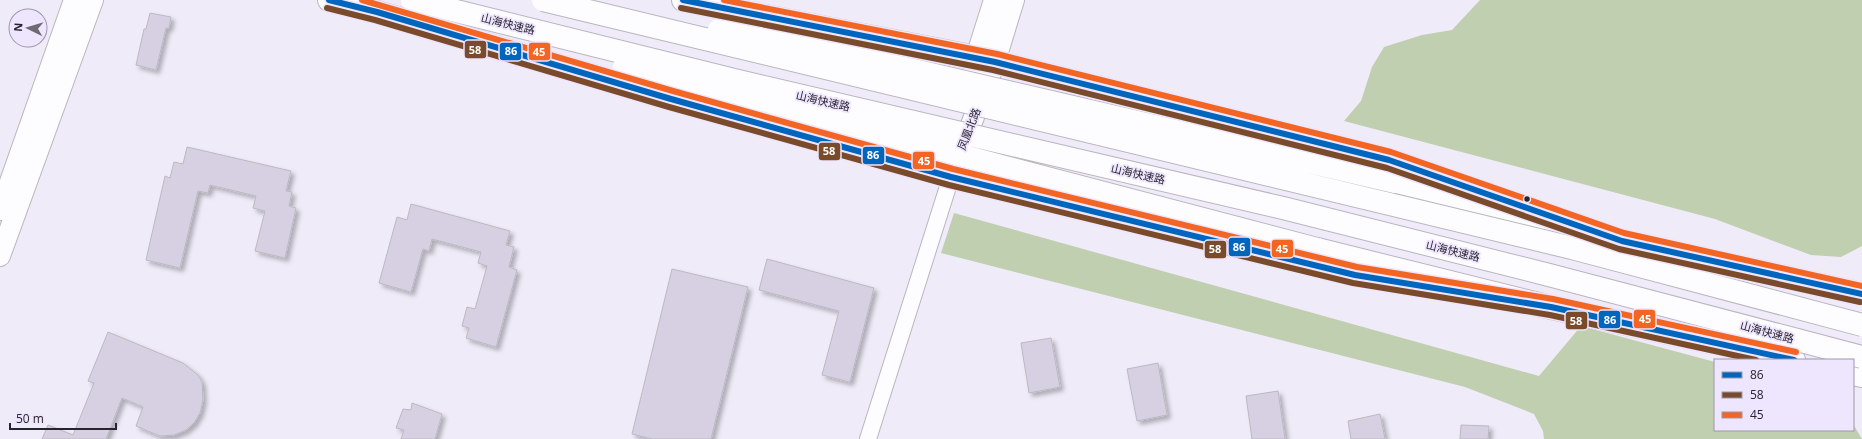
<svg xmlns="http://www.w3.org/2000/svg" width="1862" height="439" font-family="'Open Sans','Noto Sans SC',sans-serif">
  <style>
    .forest { fill: #c0cfaf }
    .building { fill: #d7d0e3; stroke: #bcb8c3; filter: url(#shadow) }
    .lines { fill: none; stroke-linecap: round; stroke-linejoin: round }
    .minor-casing { stroke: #bab6c0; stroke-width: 18 }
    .tertiary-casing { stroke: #bab6c0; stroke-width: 22 }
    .secondary-casing { stroke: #bab6c0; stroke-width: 24 }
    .trunk-casing { stroke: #bab6c0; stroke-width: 24 }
    .minor { stroke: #fdfcfe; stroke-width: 16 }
    .tertiary { stroke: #fdfcfe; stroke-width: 20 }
    .secondary { stroke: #fdfcfe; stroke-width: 22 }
    .trunk { stroke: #fdfcfe; stroke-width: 22 }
    .trunk-bridge-casing { stroke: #bab6c0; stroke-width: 24; stroke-linecap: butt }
    .trunk-bridge { stroke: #fdfcfe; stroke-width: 22 }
    .bus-1-casing { stroke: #eee5fe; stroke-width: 9 }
    .bus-2-casing { stroke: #eee5fe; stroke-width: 9 }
    .bus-3-casing { stroke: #eee5fe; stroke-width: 9 }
    .bus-1 { stroke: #0065bd; stroke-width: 6 }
    .bus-2 { stroke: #7a4b2a; stroke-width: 6 }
    .bus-3 { stroke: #f26522; stroke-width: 6 }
    .bus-dot { fill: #27242d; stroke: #eee5fe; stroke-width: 1.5 }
    .labels { text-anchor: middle; stroke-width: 3.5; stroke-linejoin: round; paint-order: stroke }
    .street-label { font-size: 11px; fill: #27242d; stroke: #eee5fe }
    .line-badge { stroke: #eee5fe; stroke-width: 1.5 }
    .badge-label { font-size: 11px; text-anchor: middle; font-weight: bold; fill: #fff }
  </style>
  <defs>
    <filter id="shadow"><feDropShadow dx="3.5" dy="3.5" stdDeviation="2" flood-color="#0004"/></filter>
  </defs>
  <rect width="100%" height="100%" fill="#efebf8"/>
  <path class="forest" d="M1480,0H1862V246L1841,257L1811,255L1715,219L1344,121L1361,101L1372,67L1384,47L1422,35L1452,30Z
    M954,213L1539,376L1581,326L1715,362V430H1853V424L1862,439H1544L1543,431L1534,414L1465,387L941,253Z"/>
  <path class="building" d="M150,13L171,17L169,28H166L156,70L136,65L144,29H146Z
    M187,147L291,171L286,191L292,192L289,206L296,208L285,258L255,251L265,211L253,208L256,196L210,185L208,193L198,191L180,268L146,260L165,176L170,178L174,162L183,164Z
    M411,204L510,231L506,245L514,247L509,267L517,270L496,347L466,338L469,328L462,326L467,307L475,309L487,266L478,263L481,252L432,239L429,251L423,249L411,292L379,283L397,217L407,220Z
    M767,259L874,288L850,382L822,375L839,311L759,290Z
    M672,269L748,287L711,439H652L632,434Z
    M108,332L183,363L198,375L202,382L203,400L200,413L194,423L186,430L174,435L160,436L136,426L143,407L122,398L106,439H42L48,425L73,435L94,383L88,381Z
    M1051,338L1060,387L1029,393L1021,343Z
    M1158,363L1167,415L1137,421L1127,369Z
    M1278,391L1285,439H1252L1246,396Z
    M412,403L442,414L435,439H401L404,430L396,428L403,409L411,410Z
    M1380,414L1385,439H1351L1348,421Z
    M1461,425L1489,426L1488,439H1460Z"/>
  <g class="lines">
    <defs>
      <path id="minor" d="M868,439L951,177"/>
      <path id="tertiary" d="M967,98L976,57L994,0
        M951,177L995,62L1014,0
        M0,210L74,0
        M0,256L93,0"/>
      <path id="secondary" d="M329,0L377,12L671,99L951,177L1355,275L1448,290
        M683,0L976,57L1389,160L1521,206
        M1604,235L1622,241L1862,294
        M1533,304L1794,360
        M1853,374L1862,376"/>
      <path id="trunk" d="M1395,182L1622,241
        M1317,249L1551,307"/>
    </defs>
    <use href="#minor" class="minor-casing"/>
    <use href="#tertiary" class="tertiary-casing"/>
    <use href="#secondary" class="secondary-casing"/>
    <use href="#trunk" class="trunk-casing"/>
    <use href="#minor" class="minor"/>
    <use href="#tertiary" class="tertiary"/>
    <use href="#secondary" class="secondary"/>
    <use href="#trunk" class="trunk"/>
    <defs>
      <path id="trunk-bridge" d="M412,0L738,81L1283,208L1549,275L1862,357
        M543,0L1572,248L1862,325
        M719,30L776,38L1395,182
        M624,67L1317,249"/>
    </defs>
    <use href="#trunk-bridge" class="trunk-bridge-casing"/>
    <use href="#trunk-bridge" class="trunk-bridge"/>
    <defs>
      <path id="bus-1" d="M329,0L377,12L671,99L951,177L1355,275L1551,307L1794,360
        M683,0L995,62L1389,160L1622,241L1862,294"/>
      <path id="bus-2" d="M327,8L375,20L669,107L949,185L1353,283L1550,315L1756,360
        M681,8L993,70L1387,168L1619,249L1860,302"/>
      <path id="bus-3" d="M362,0L673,91L953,169L1357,267L1553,299L1796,352
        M724,0L997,54L1391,152L1624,233L1862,286"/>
    </defs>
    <use href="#bus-1" class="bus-1-casing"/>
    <use href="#bus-2" class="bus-2-casing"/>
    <use href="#bus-3" class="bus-3-casing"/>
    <use href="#bus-1" class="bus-1"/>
    <use href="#bus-2" class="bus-2"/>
    <use href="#bus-3" class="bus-3"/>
  </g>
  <circle class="bus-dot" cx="1527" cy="199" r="3.5"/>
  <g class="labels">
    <g class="street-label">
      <text transform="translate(508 24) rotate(14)" y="4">山海快速路</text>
      <text transform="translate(823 101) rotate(13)" y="4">山海快速路</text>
      <text transform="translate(969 129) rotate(-69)" y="4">凤凰北路</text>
      <text transform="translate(1138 174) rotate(13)" y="4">山海快速路</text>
      <text transform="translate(1453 251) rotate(14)" y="4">山海快速路</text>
      <text transform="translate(1767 332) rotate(15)" y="4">山海快速路</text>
    </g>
  </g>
  <g class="line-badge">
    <rect x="464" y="40" width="23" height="19" rx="4" fill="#7a4b2a"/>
    <rect x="499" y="42" width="23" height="19" rx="4" fill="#0065bd"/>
    <rect x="528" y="42" width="23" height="19" rx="4" fill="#f26522"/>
    <rect x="818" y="142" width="23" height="19" rx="4" fill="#7a4b2a"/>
    <rect x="862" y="146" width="23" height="19" rx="4" fill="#0065bd"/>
    <rect x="912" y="151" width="23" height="19" rx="4" fill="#f26522"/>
    <rect x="1228" y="237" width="23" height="20" rx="4" fill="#0065bd"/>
    <rect x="1271" y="239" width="23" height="19" rx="4" fill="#f26522"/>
    <rect x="1204" y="240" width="23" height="19" rx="4" fill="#7a4b2a"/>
    <rect x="1633" y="309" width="23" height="20" rx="4" fill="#f26522"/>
    <rect x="1598" y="310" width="23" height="19" rx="4" fill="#0065bd"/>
    <rect x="1565" y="311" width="23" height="19" rx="4" fill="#7a4b2a"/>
  </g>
  <g class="badge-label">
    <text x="475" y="54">58</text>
    <text x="511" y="55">86</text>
    <text x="539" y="56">45</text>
    <text x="829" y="155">58</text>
    <text x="873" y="159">86</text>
    <text x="924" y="165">45</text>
    <text x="1239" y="251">86</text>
    <text x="1282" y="253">45</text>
    <text x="1215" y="253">58</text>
    <text x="1645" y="323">45</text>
    <text x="1610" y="324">86</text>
    <text x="1576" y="325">58</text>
  </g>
  <rect x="1714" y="359" width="140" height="72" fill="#eee5fe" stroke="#9e98aa"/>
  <rect x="1722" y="372" width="20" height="6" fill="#0065bd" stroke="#9e98aa"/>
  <text x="1750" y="379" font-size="12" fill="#27242d">86</text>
  <rect x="1722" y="392" width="20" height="6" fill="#7a4b2a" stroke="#9e98aa"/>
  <text x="1750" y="399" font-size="12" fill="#27242d">58</text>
  <rect x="1722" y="412" width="20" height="6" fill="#f26522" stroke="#9e98aa"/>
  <text x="1750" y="419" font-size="12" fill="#27242d">45</text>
  <g transform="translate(28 28) rotate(275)"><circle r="19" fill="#eee5fe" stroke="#9e98aa"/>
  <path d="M0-3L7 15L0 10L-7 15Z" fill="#6d6a74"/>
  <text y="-6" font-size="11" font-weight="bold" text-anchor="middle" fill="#27242d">N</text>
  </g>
  <path d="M10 423v6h106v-6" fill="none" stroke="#27242d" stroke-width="2"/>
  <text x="16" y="423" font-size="12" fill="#27242d" stroke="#eee5fe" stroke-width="3" paint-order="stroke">50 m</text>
</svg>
